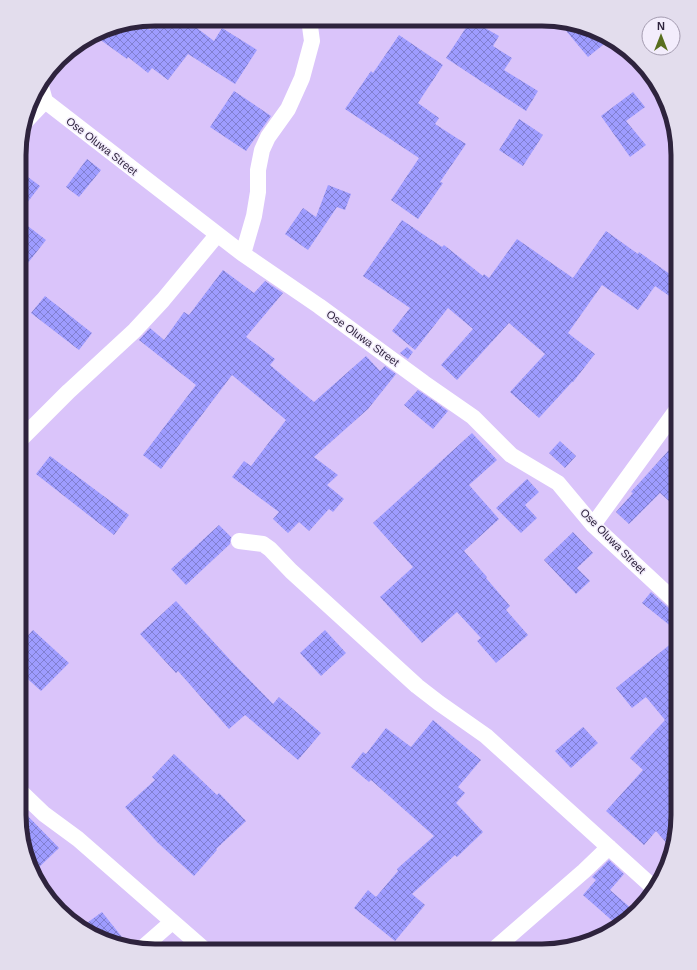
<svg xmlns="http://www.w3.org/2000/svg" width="697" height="970" font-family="Arial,sans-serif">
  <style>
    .building { fill: url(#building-cross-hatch) }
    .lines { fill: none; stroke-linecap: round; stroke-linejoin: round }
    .minor { stroke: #fff; stroke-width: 16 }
    .labels { text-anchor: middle; stroke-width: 3; stroke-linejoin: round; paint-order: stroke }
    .street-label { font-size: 11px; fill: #2e233d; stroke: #f3edfc }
    .rim { fill: none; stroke: #2e233d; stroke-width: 5 }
  </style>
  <defs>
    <pattern id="building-cross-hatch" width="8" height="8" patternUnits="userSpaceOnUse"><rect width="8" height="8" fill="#9e9cff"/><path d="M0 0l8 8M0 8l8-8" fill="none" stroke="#817fd0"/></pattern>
  </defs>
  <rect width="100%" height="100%" fill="#dac4fa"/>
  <path class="building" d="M159,19H185L214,41L222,28L257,50L235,84L188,54L168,80L152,68L148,73L128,57L127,59L95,36L111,26L138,22L150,30Z
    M471,20L499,36L493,46L512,58L504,70L538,91L526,111L446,58Z
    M557,20H560L609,40L588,57Z
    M399,35L443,65L418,103L439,118L435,124L466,144L440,182L443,183L418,219L391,200L419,158L345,109L371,71L373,73Z
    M234,91L271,116L246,151L210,127Z
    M633,92L645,107L626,121L646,145L630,157L601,116Z
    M519,119L543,135L523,166L499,150Z
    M87,159L101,170L79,197L66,187Z
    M20,171L40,186L20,212Z
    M328,185L351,194L345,210L337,207L308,250L285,234L303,208L316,217Z
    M20,220L46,240L20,273Z
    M402,220L442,247L444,245L483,276L484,274L489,278L517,239L573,278L606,231L638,254L639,252L678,280V302L655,286L638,310L602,285L568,333L595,354L573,382H572L539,418L510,392L545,354L509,323L457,380L441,365L473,329L448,308L415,350L392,331L410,308L363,276Z
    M223,270L254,293L265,281L283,293L246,337L275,359L270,365L314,402L366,356L380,371L385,366L396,374L368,409L314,457L338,475L327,485L344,499L333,512L329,509L309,531L299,522L288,533L273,519L279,512L232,477L244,461L251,466L286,420L232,375L161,469L143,455L196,385L139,340L150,328L164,340L184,312L189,315Z
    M45,296L92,333L79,350L31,313Z
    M407,347L413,352L408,359L400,353Z
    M418,390L448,411L433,429L404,405Z
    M472,433L497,460L469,485L499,519L464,551L487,577L486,578L510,606L506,610L528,635L496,663L477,641L481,638L457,612L422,643L380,597L413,567L373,523Z
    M678,440V509L660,493L629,524L616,512L633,493L631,492Z
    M560,441L576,456L565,468L549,453Z
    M50,456L129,515L114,535L36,474Z
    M527,479L539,492L525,505L537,518L521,533L496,508Z
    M219,525L231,537L230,544L186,585L171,569Z
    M573,532L593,553L577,568L590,581L576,594L544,560Z
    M651,592L672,611L678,613V632L642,603Z
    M176,601L233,663L273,704L279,697L321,733L298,760L245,715L229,729L178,671L176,673L140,634Z
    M33,630L69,663L41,691L19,671V645Z
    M325,630L346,653L321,676L300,653Z
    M678,638V824L670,847L656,831L644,845L606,811L643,770L630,758L665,720L646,697L632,708L616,688Z
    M433,720L481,760L458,787L465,793L456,803L483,832L457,857L455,855L412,894L425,905L395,941L354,908L368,890L376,897L398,871L397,869L434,836L371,780L369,782L351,767L363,752L366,754L386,728L411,747Z
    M583,727L598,743L571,768L555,751Z
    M174,754L217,795L219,793L246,821L216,849L217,850L194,876L157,842L125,807L155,780L152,777Z
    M19,807L59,848L33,873L19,815Z
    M609,860L624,874L610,890L633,910L616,924L583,895L596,880L592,877Z
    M102,912L130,947L80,928Z"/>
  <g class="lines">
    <path class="minor" d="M40,83L45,101L243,254L319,306L424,383L473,417L511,455L558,483L593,525L678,604
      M26,121L45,101
      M243,254L254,216L258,192V170L262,150L268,137L288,109L302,78L312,41L309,19
      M20,440L69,391L135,330L163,300L217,235
      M593,525L678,408
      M239,541L263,544L270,549L291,571L417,686L439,703L486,736L655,889
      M19,790L44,814L78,839L205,950
      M140,950L172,922
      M492,951L584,871L609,847"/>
  </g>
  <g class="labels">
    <g class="street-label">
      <text transform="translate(102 146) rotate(38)" y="4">Ose Oluwa Street</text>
      <text transform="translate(363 338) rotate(36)" y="4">Ose Oluwa Street</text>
      <text transform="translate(613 541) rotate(45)" y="4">Ose Oluwa Street</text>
    </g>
  </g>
  <path d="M0 0H697V970H0ZM155 26H542A129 129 0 0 1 671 155V815A129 129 0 0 1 542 944H155A129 129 0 0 1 26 815V155A129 129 0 0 1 155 26Z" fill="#e3dded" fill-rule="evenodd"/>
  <path class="rim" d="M155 26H542A129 129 0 0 1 671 155V815A129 129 0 0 1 542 944H155A129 129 0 0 1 26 815V155A129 129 0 0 1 155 26Z"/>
  <g transform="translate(661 36)"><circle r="19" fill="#f3edfc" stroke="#a49cb0"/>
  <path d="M0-3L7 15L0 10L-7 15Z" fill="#596f1f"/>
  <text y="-6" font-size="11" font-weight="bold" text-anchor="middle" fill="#2e233d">N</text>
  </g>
</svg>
